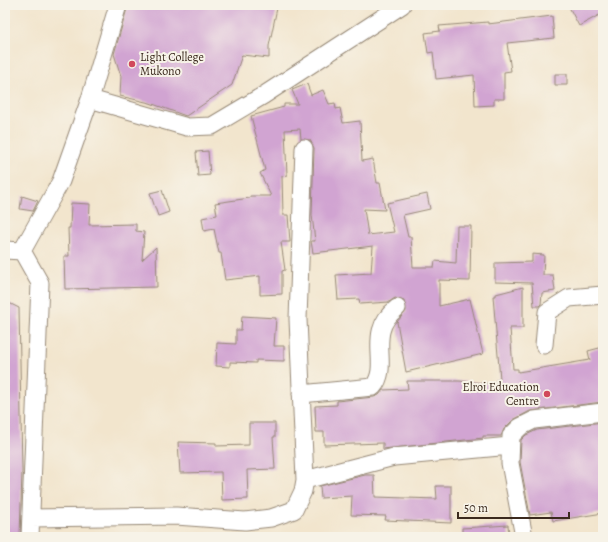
<svg xmlns="http://www.w3.org/2000/svg" width="608" height="542" font-family="Alegreya,serif">
  <style>
    .building { fill: #d1a4d2 }
    .lines { fill: none; stroke-linecap: round; stroke-linejoin: round }
    .minor-casing { stroke: #968876; stroke-width: 19 }
    .minor { stroke: #fff; stroke-width: 17 }
    .poi-dot { fill: #d1495b; stroke: #f7f3e8; stroke-width: 1.5 }
    .labels { text-anchor: middle; stroke-width: 4; stroke-linejoin: round; paint-order: stroke }
    .poi-label { font-size: 12px; fill: #3b2a1e; stroke: #f7f3e8; text-anchor: start }
  </style>
  <rect width="100%" height="100%" fill="#f7f3e8"/>
  <filter id="ink" filterUnits="userSpaceOnUse"><feTurbulence type="fractalNoise" baseFrequency=".025" numOctaves="2"/><feDisplacementMap in="SourceGraphic" scale="8" xChannelSelector="R" yChannelSelector="G"/><feConvolveMatrix kernelMatrix="1 2 1 2 8 2 1 2 1" color-interpolation-filters="sRGB"/></filter>
  <filter id="wash" filterUnits="userSpaceOnUse"><feTurbulence type="fractalNoise" baseFrequency=".012" numOctaves="4" result="noise"/><feDisplacementMap in="SourceGraphic" scale="16" xChannelSelector="R" yChannelSelector="G"/><feGaussianBlur stdDeviation="0.9" result="paint"/><feColorMatrix in="noise" values="0 0 0 0 0 0 0 0 0 0 0 0 0 0 0 0 0 1.4 0 .05"/><feComposite in="paint" operator="in"/></filter>
  <g filter="url(#wash)">
    <rect width="100%" height="100%" fill="#f2e5cd"/>
    <g id="blocks">
      <path class="building" d="M128,5H260L277,8L269,46V58L242,55L232,85L186,116L150,103L120,96L121,76L114,54Z
        M568,5H603V13L579,26Z
        M552,16L554,38L507,43L511,71L504,72V99H494V105L475,106L474,75L436,79L433,52L428,53L425,33L440,31L439,26L488,22V24Z
        M555,74H567V85H555Z
        M307,84L311,95L323,90L329,104L335,103L336,109L340,108L343,123L360,121L362,161L373,159L377,183H380L385,210L364,209L368,235L394,232L387,203L427,194L430,209L403,215L408,237H411L413,267H434L435,261L456,263L457,226H471L470,281L439,280V306L470,299L483,354L406,372L397,322L406,311L404,301L395,298L389,302L360,304L359,299L338,300L336,275L371,273L373,246L313,253L311,241H315L312,215L314,148L310,140L301,139L300,129L285,130L287,175L282,176L283,215H288L290,242H281L285,270L282,271V294L260,295V276L225,280L221,253H219L214,229L204,231L202,218L217,215L215,203L250,198V196H271L260,173L265,170L251,116L284,107V104H298L292,90Z
        M208,151L210,175L198,176L196,152Z
        M162,190L169,212L158,216L150,193Z
        M22,196L38,201L33,211L20,209Z
        M71,203L90,204L89,225L136,224V231L144,232L142,260L156,247L157,287L65,289L64,256H69L68,228H70Z
        M532,254L544,255L543,275H553L555,291L542,293L541,304L539,306H534L532,283L495,282V263L532,262Z
        M523,287V328H510L513,369H518V372L590,360L588,351L603,347V402L530,411L513,420L504,429L501,436H483V438L383,449V443L324,445V432H316L315,406L337,405V401L374,397L379,395L383,390L408,389L407,381H459L496,384V380L500,379L493,296H496V294Z
        M5,301L19,308L22,471L20,537H5Z
        M242,316L276,318L274,346H284V361L256,360V363L230,362V367L216,366L217,343L236,344V330H241Z
        M603,422V513L553,521L551,512L530,515L520,462L521,440L526,435L537,430Z
        M249,423H275V437H273L275,469L247,470L248,499L222,500L221,472L180,473L178,442L216,443V446L249,445Z
        M365,475H374L375,497L437,499L436,486H451V523L385,520L386,516L351,515L352,496L321,498L320,486Z
        M508,525L509,537H462V528Z"/>
    </g>
  </g>
  <g filter="url(#ink)">
    <use href="#blocks" fill-opacity="0" stroke="#968876" stroke-width="1"/>
    <g class="lines">
      <defs>
        <path id="minor" d="M90,99L187,127L212,126L264,95L402,5
          M5,250L22,251
          M544,345L547,312L569,298L603,295
          M301,394L373,387C392,365 364,333 397,308
          M305,480L394,457L510,446
          M31,518L176,516L245,521L271,518L294,510L303,491L305,480L298,319L304,148
          M30,537L40,283L22,251L61,181L90,99L118,5
          M524,537L510,463L511,436L520,427L534,420L603,412"/>
      </defs>
      <use href="#minor" class="minor-casing"/>
      <use href="#minor" class="minor"/>
    </g>
  </g>
  <g class="poi-dot">
    <circle cx="132" cy="64" r="4"/>
    <circle cx="547" cy="394" r="4"/>
  </g>
  <g class="labels">
    <g class="poi-label">
      <text x="140" y="61">Light College<tspan x="140" dy="14">Mukono</tspan></text>
      <text x="539" y="391" text-anchor="end">Elroi Education<tspan x="539" dy="14">Centre</tspan></text>
    </g>
  </g>
  <rect width="608" height="542" fill="none" stroke="#f7f3e8" stroke-width="20"/>
  <path d="M458 512v6h111v-6" fill="none" stroke="#3b2a1e" stroke-width="2"/>
  <text x="464" y="512" font-size="12" fill="#3b2a1e" stroke="#f7f3e8" stroke-width="3" paint-order="stroke">50 m</text>
</svg>
